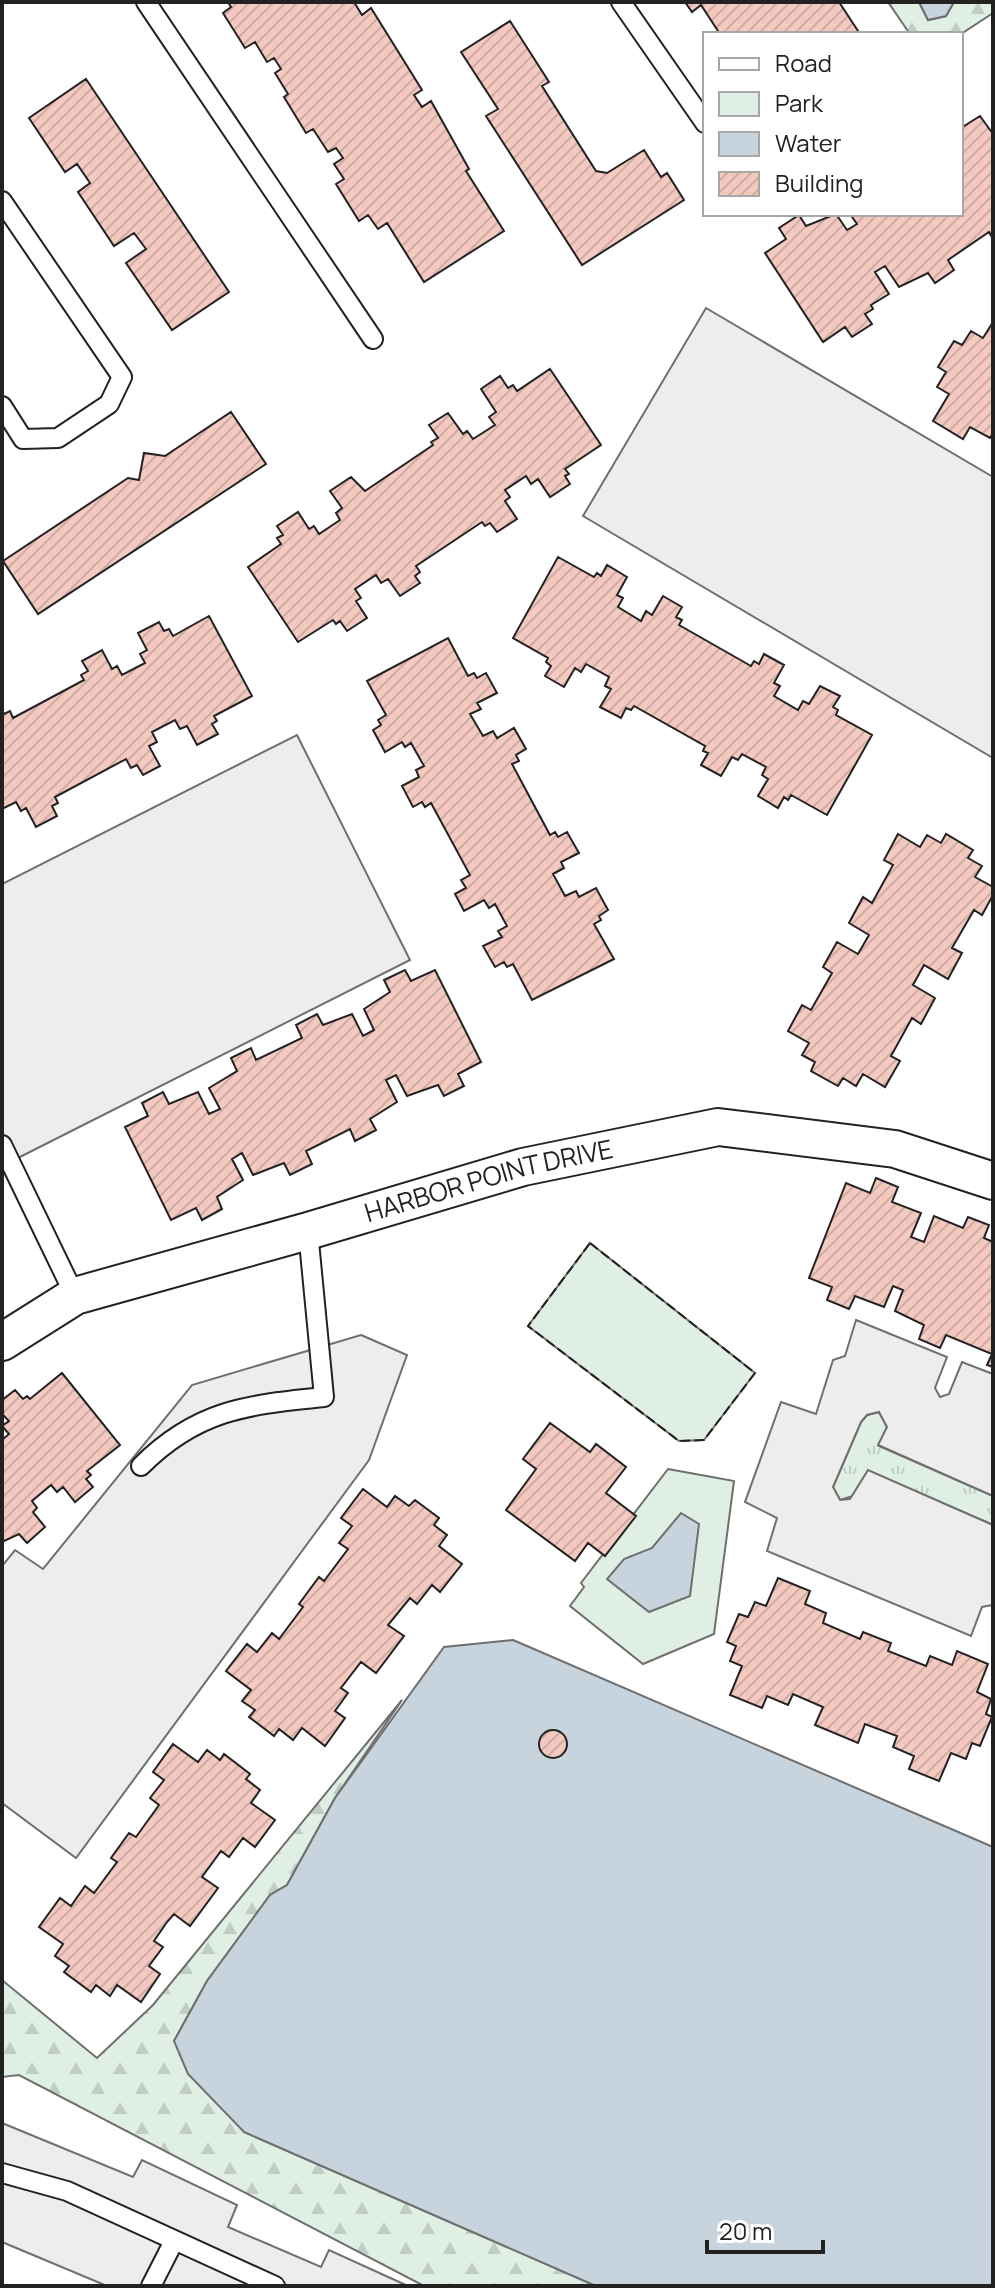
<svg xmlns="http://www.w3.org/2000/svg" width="995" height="2288" font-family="Manrope,sans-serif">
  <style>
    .grass { fill: url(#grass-tufts); stroke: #6f6f6f; stroke-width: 2 }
    .forest { fill: url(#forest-firs); stroke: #6f6f6f; stroke-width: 2 }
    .park { fill: #e0efe3; stroke: #6f6f6f; stroke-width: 2 }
    .parking { fill: #ededed; stroke: #6f6f6f; stroke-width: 2 }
    .water { fill: #c7d3dd; stroke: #6f6f6f; stroke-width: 2 }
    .building { fill: url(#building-hatch); stroke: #222; stroke-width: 2 }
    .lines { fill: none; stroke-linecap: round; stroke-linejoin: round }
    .lane-casing { stroke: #222; stroke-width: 22 }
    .street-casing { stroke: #222; stroke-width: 40 }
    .lane { stroke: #fff; stroke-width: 18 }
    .street { stroke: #fff; stroke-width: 36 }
    .fence { stroke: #222; stroke-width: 2; stroke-dasharray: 10 4; stroke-linecap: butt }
    .labels { text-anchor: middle; stroke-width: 6; stroke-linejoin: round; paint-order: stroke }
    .street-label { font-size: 26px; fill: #222; stroke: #fff }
  </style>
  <defs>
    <pattern id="grass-tufts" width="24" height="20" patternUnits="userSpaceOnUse" patternTransform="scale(2)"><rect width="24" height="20" fill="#e0efe3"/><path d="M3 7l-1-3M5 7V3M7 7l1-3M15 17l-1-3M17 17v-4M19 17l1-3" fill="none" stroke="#c0cdc2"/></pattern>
    <pattern id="forest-firs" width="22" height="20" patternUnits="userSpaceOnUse" patternTransform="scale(2)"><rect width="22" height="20" fill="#e0efe3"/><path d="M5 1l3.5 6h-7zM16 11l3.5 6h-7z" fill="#c0cdc2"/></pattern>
    <pattern id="building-hatch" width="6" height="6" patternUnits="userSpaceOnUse" patternTransform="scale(2)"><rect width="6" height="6" fill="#f3c9c0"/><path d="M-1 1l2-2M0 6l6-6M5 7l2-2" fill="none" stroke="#d0aca5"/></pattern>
  </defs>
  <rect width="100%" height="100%" fill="#fff"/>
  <path class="grass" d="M879,1412L887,1427L879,1446L993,1496V1525L868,1471L856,1495L840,1500L833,1487L861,1422L867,1415Z"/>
  <path class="forest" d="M888,2H919L928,20L946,16L954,2H993V13L961,34H910Z
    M402,1700L335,1798L287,1885L270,1895L207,1981L174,2041L244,2132L596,2286H424L19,2075L2,2077V1980L97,2058L153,2005Z"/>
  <path class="park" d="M590,1243L755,1373L704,1440L679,1441L528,1326Z
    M668,1469L734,1481L714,1634L643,1664L570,1606L584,1587L581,1583Z"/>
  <path class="parking" d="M706,308L993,477V758L583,516Z
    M297,735L410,960L2,1166V884Z
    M856,1320L947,1357L935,1388L940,1397L949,1394L962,1362L993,1374V1496L878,1445L887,1427L879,1412L867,1415L861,1422L833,1487L840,1500L850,1499L868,1470L993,1525V1605L982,1607L971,1636L767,1551L777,1518L745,1502L781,1402L816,1414L833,1360L845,1356Z
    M361,1335L407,1355L369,1460L76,1858L2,1803V1566L15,1550L43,1569L192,1385Z
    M2,2123L133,2177L142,2160L237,2205L228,2227L321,2267L329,2250L408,2286H107L2,2242Z"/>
  <path class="water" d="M919,2H954L946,16L928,20Z
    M681,1513L699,1524L690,1596L649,1612L607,1579L624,1559L652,1548Z
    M513,1640L993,1847V2286H596L244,2132L188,2074L174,2041L207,1981L270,1895L287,1885L335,1798L444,1647Z"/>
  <path class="building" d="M228,2H354L362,15L371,8L422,90L414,95L422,107L431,101L469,169L466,171L504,231L424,282L387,223L378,229L368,215L359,221L336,184L344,179L334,164L343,158L336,148L328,152L313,129L306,133L284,97L288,94L275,73L281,69L274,58L267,62L255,42L245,48L223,13L231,7Z
    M685,2H839L860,34H720L701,5L692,12Z
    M510,21L549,82L542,86L596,171L607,173L644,150L661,177L667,173L684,200L582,265L486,116L498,109L461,52Z
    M86,79L229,292L172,330L126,263L146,249L134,233L114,246L78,192L90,183L77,164L65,172L29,118Z
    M980,116L993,134V239L989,232L948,260L954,270L935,283L928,273L899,287L885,266L875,272L889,294L871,305L873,309L865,314L872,324L852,337L845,327L823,342L765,253L786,239L779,228L799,215L806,226L836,214L847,230L857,224L850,214H961V128Z
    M993,322V433L990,438L970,427L963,439L933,421L949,394L937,387L946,372L938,367L954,341L962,345L971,331L983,338Z
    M550,369L601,445L565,469L569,474L565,476L570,484L550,497L538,479L531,484L526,476L505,490L510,497L505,501L517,519L497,532L490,523L485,526L482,522L416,566L420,572L415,576L420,583L400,596L388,579L381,583L376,575L355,589L361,598L356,601L367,618L347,631L340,621L336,624L333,620L298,642L248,567L281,544L277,538L283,535L277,526L298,512L309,529L314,526L319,534L340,520L336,513L342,508L330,491L351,477L365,491L433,445L431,442L438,438L429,425L448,413L463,434L467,431L473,439L495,425L489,417L496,412L481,389L500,376L508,388L513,385L517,391Z
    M231,412L266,464L38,614L3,561L128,478L139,480L144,453L165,456Z
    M558,557L594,577L597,573L601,576L607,565L627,577L617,595L623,598L618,607L641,621L646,611L652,615L663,596L682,607L676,617L682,620L679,625L751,666L754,661L759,664L764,654L784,665L774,683L780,686L774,696L798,710L803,701L809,704L820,686L840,696L833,707L838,710L836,715L872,735L827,815L791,795L788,800L784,797L778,808L758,796L768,779L762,775L766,767L742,754L738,760L732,757L721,776L701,765L708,753L703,751L705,746L634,706L631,710L626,708L621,718L600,707L611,689L605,686L609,677L586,664L581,672L575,668L564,687L545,676L551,666L546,662L548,658L513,638Z
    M209,616L252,696L214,716L217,721L212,724L218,734L197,745L187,726L180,729L175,720L152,732L157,742L149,746L160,766L143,775L137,765L131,768L126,759L55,797L58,803L52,806L57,816L36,827L26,808L21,811L16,802L2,809V711L4,714L10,711L13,718L84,680L81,675L88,671L82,661L102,650L112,669L117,666L122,675L145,663L140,654L147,650L138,633L159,622L164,631L169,629L173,636Z
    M448,638L468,676L474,673L477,678L486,673L497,693L477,703L481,709L470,714L483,736L493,731L497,738L514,728L526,749L516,755L519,761L512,764L550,835L555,832L558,837L567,832L579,853L561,862L564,868L553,874L565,896L576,891L579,897L596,888L608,910L599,916L601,920L594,924L614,959L532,1000L513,964L507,967L504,962L495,967L483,946L502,937L498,931L507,926L495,904L489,908L484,900L464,911L455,894L466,888L461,880L470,875L431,803L425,807L422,802L413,807L402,786L419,777L416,770L424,766L411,743L405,747L402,742L385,752L373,730L381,725L378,720L386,715L367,681Z
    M898,834L920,847L927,835L941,843L946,834L973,850L968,858L982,866L975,877L993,887V895L982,915L974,910L952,948L962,953L948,979L924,965L913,985L935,998L921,1024L912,1018L891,1056L900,1061L885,1087L863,1074L856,1086L843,1078L838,1086L811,1071L815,1062L802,1055L809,1043L788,1031L802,1005L811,1010L832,973L823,967L837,942L858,954L869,935L849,923L863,897L872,903L893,865L884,860Z
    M405,970L411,981L435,970L481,1062L458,1074L464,1086L444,1096L438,1085L407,1096L396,1075L386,1080L397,1102L370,1119L376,1130L355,1141L350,1129L306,1151L312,1164L290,1175L284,1163L253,1175L242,1153L232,1159L243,1180L217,1197L222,1209L202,1220L196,1208L171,1220L125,1127L148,1116L142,1103L163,1092L169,1104L198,1092L209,1114L220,1109L209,1088L237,1071L231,1058L251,1048L256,1060L302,1038L296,1025L317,1014L323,1025L352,1014L363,1036L374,1030L364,1009L390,992L384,980Z
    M876,1178L898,1187L892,1202L921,1213L911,1237L924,1242L934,1216L963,1228L968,1217L989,1225L984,1238L993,1242V1367L987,1365L992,1354L946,1335L940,1348L919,1339L924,1325L895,1311L903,1290L893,1286L884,1307L855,1296L849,1309L827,1300L832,1287L809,1278L846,1183L870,1193Z
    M62,1373L120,1445L87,1471L91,1475L86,1479L93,1487L75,1502L63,1487L57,1492L51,1485L32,1501L37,1508L33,1512L45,1527L27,1543L19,1534L2,1542V1440L9,1434L2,1426L9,1421L2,1414V1400L15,1390L23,1399L27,1396L30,1399Z
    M550,1423L590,1452L596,1444L626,1467L606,1493L636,1516L605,1556L588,1543L575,1561L506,1510L536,1469L523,1459Z
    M363,1489L387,1507L395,1496L409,1506L415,1500L439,1518L434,1525L447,1535L439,1546L462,1564L440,1592L432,1585L417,1604L410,1598L388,1625L404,1636L376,1673L361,1662L341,1688L348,1693L335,1711L345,1718L325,1746L302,1728L293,1740L279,1729L274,1736L249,1717L255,1710L242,1701L251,1690L226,1671L247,1644L257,1652L272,1633L279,1639L303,1607L299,1604L319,1577L324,1581L348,1549L339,1543L352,1526L341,1518Z
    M778,1578L810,1591L805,1604L826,1613L823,1623L860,1639L863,1632L891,1643L888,1651L926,1666L930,1656L952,1665L957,1651L988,1664L977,1692L991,1699L986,1714L992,1717L980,1746L972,1743L966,1759L951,1753L939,1781L909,1769L914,1756L893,1747L897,1736L865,1724L858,1743L815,1725L823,1707L793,1694L788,1705L767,1696L762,1708L730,1695L742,1666L730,1661L736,1646L727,1642L739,1614L748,1617L755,1602L766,1606Z
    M539 1744a14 14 0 1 1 28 0a14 14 0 1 1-28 0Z
    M173,1744L198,1762L207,1750L220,1760L224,1754L250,1774L246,1779L260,1790L251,1803L275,1820L255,1847L243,1838L229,1857L221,1851L202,1877L218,1888L190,1926L174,1914L167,1922L154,1941L163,1947L149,1966L160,1974L141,2002L117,1985L110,1996L96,1985L91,1992L64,1972L69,1966L55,1956L63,1944L39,1927L60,1898L71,1906L85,1886L94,1893L117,1862L111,1858L129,1833L136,1837L159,1805L150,1798L164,1780L153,1772Z"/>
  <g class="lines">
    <defs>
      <path id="lane" d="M146,2L373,339
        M621,2L705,123
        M2,201L122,377L109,404L58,438L23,439L2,406
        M2,1145L75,1296
        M141,1466C198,1409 248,1405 324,1397L308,1231
        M2,2173L67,2191L275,2286
        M151,2286L174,2241"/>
      <g id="street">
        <path id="s1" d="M2,1342L75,1296L308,1231L523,1167L718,1127L895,1149L993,1181"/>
      </g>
    </defs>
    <use href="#lane" class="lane-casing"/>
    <use href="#street" class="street-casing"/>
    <use href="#lane" class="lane"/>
    <use href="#street" class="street"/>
    <path class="fence" d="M590,1243L755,1373L704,1440L679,1441L528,1326Z"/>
  </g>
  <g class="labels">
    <g class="street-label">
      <text dy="9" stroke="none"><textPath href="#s1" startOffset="516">HARBOR POINT DRIVE</textPath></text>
    </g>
  </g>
  <rect width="995" height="2288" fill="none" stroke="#222222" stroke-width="8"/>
  <rect x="703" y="32" width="260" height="184" fill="#ffffff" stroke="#a7a7a7" stroke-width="2"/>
  <rect x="719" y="58" width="40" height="12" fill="#ffffff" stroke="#a7a7a7" stroke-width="2"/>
  <text x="775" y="72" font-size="24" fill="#222222">Road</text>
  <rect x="719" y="92" width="40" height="24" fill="#e0efe3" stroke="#a7a7a7" stroke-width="2"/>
  <text x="775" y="112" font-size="24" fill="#222222">Park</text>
  <rect x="719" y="132" width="40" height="24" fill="#c7d3dd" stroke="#a7a7a7" stroke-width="2"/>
  <text x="775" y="152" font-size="24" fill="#222222">Water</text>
  <rect x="719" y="172" width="40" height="24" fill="url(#building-hatch)" stroke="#a7a7a7" stroke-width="2"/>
  <text x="775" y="192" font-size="24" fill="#222222">Building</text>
  <path d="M707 2240v12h116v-12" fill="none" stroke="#222222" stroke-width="4"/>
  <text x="719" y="2240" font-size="24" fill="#222222" stroke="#ffffff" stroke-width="6" paint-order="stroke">20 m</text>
</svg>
